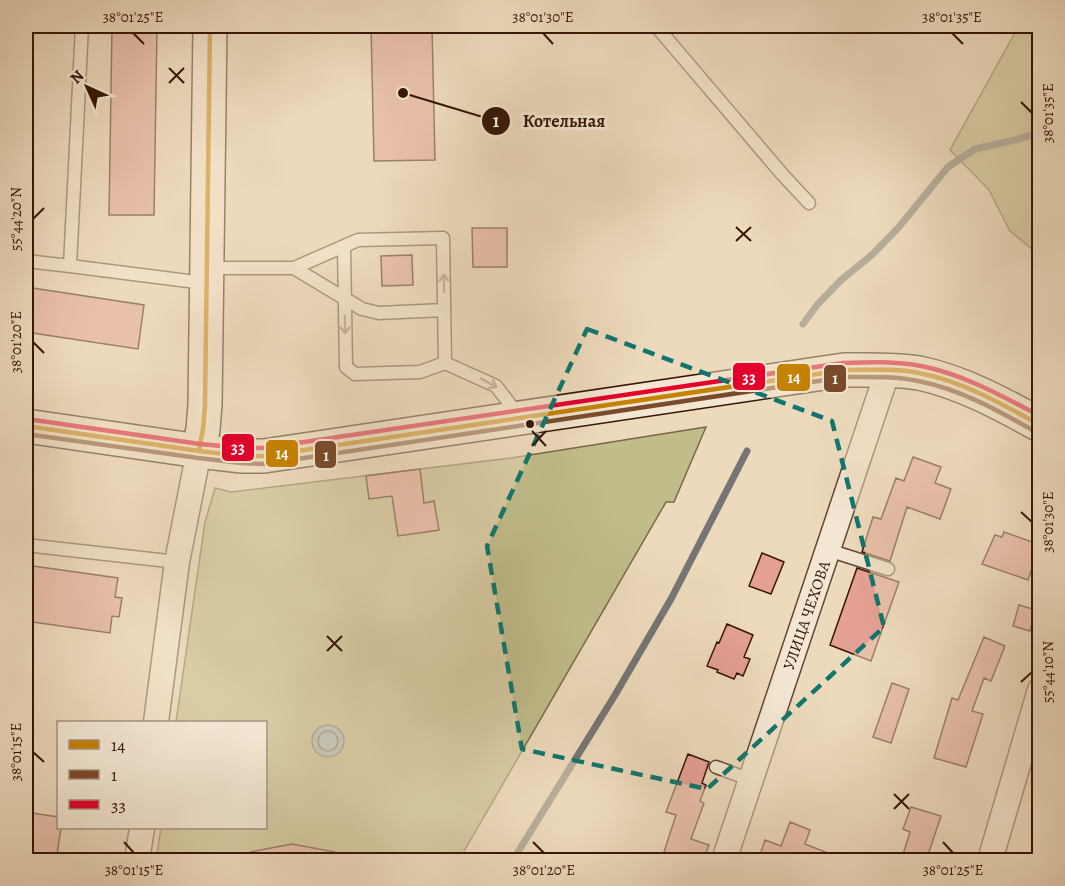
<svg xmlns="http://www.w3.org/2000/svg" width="1065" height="886" font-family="Alegreya,serif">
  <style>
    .green { fill: #c0bd8b; stroke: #7a6948; stroke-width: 1.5 }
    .water { fill: #a0b7bd; stroke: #757674; stroke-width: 1.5 }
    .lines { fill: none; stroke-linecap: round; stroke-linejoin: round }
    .shore { stroke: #6a6662; stroke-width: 1.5 }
    .stream { stroke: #757674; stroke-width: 7 }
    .building { fill: #e5a094; stroke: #351506; stroke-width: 1.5 }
    .lane-casing { stroke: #634634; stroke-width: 15 }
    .street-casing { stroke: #634634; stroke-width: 27 }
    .secondary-casing { stroke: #351506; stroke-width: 36 }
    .lane { stroke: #f3e7d3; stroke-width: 12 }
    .street { stroke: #f3e7d3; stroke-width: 24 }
    .secondary { stroke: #f3e7d3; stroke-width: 33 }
    .bus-1-casing { stroke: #f3e7d3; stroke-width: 9 }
    .bus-2-casing { stroke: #f3e7d3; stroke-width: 9 }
    .bus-3-casing { stroke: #f3e7d3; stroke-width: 9 }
    .bus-1 { stroke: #c68202; stroke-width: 4.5 }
    .bus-2 { stroke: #7a4b2a; stroke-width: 4.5 }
    .bus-3 { stroke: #e4002b; stroke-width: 4.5 }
    .oneway { stroke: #9e8877 }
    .marked { fill: none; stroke: #0f766e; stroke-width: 4.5; stroke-dasharray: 12 8; stroke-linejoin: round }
    .ticks { fill: none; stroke: #351506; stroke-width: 2 }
    .bus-dot { fill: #351506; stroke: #f3e7d3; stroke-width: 2 }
    .labels { text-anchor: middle; stroke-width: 6; stroke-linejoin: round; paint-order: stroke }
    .street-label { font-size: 16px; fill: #351506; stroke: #f3e7d3 }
    .leader { fill: none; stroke: #351506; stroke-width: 2 }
    .callout-dot { fill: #351506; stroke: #f3e7d3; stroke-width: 2 }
    .mark-label { font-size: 18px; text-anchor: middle; font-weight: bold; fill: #fff }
    .callout-label { font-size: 18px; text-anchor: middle; font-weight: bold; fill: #351506; stroke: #f3e7d3; stroke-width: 6; stroke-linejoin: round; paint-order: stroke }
    .line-badge { stroke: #f3e7d3; stroke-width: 2 }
    .badge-label { font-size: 16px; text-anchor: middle; font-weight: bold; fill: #fff }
    .neatline { fill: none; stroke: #351506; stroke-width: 2 }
    .ticks-label { font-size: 15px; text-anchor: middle; fill: #351506 }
  </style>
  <rect width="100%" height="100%" fill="#eddabc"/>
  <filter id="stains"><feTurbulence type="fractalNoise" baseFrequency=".00333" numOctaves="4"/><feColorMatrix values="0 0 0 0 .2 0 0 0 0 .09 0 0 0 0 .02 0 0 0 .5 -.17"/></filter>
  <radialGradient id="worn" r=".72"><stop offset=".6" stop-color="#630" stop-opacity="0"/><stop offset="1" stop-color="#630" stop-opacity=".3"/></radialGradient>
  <path class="green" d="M1022,26H1040V247L1032,249L1010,231L989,190L950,150L1016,31Z
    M706,427L674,502H666L459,860H156L161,828H266V722H176L205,522L215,488L231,492L511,458Z"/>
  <path class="water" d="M312 741a16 16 0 1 1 32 0a16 16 0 1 1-32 0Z"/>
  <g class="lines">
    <path class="shore" d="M318 741a10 10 0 1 1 20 0a10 10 0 1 1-20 0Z"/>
    <path class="stream" d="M803,324L817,305L841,280L873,254L898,228L948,167L975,149L1019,139L1040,132
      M513,860L615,695L671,599L747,451"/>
  </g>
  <path class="building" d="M112,26H157L154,215H109Z
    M371,26H432L435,160L374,161Z
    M472,228H507V267H473Z
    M412,255L413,285L382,286L381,256Z
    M26,287L144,305L138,349L26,332Z
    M913,457L941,467L935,483L951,489L940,519L907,507L890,561L862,552L873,517L881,519L896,478L904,481Z
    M420,469L424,503L434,501L439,530L398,536L392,496L369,499L366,476Z
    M1004,532L1038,544L1034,555L1036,556L1028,580L982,564L995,535L1002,537Z
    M762,553L784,562L771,594L749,586Z
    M26,565L118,578L115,597L122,598L119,617L112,616L110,633L26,621Z
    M857,568L899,582L871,661L830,645Z
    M1019,605L1036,610L1030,631L1013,626Z
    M727,624L753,635L744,657L750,659L743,676L737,673L734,679L717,672L718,670L707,666L717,642L719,643Z
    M984,637L1005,646L991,681L984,678L972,711L983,714L966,767L934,758L952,698L958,700Z
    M892,683L909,689L891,743L873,737Z
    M688,754L709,762L702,783L706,785L700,801L704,803L691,839L709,845L703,861H689L664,852L676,815L666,812Z
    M911,807L941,816L926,861H901L910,832L903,829Z
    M26,812L58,817V828H61L56,861H26Z
    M790,822L810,830L805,844L843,859V861H758L765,840L781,846Z
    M292,844L335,852L334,861H251L250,852Z"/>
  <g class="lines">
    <defs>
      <path id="lane" d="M82,26L70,266L204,283
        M656,26L782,174L809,203
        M344,246L346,367L355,374L420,372L445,363L496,386L519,416
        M26,261L70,266
        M208,268H294L358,240L443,238L445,363
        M294,268L362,309L379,313L444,310
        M26,545L177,562
        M828,550L888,569
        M716,767L751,780"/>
      <path id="street" d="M156,722L177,562L199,451
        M137,860L142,828
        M724,860L888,370
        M990,860L1040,690"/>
      <path id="secondary" d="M26,426L199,451L242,456H264L844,370C870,370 894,369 919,373C962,382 1002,404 1040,425
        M199,451L203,429L205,405L210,26"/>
    </defs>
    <use href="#lane" class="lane-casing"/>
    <use href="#street" class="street-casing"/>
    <use href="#secondary" class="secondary-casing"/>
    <use href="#lane" class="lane"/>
    <use href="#street" class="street"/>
    <use href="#secondary" class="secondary"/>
    <defs>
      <path id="bus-1" d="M26,426L199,451L242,456H264L844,370C869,370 895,368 919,373C962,381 1002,404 1040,425
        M199,451L203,429L205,405L210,26"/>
      <path id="bus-2" d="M26,434L198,458L241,463L264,464L845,377C869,377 894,376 918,381C960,389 999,411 1036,432"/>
      <path id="bus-3" d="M27,419L200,444L242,448H263L843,363C869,362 896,361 921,366C963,374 1002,396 1040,416"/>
    </defs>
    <use href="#bus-1" class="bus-1-casing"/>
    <use href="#bus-2" class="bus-2-casing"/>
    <use href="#bus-3" class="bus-3-casing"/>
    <use href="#bus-1" class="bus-1"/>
    <use href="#bus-2" class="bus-2"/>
    <use href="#bus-3" class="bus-3"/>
  </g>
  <defs><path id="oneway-shaft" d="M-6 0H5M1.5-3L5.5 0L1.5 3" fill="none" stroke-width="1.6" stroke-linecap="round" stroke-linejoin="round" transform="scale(1.5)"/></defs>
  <g class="oneway">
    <use href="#oneway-shaft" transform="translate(444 283) rotate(-91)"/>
    <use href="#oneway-shaft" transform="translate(345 325) rotate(89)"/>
    <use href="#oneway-shaft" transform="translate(489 383) rotate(29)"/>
  </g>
  <path d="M0 0H1065V886H0ZM587,329L832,421L884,627L707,789L522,749L487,546Z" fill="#eddabc" fill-opacity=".55" fill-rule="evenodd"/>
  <path class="marked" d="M587,329L832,421L884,627L707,789L522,749L487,546Z"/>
  <path class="ticks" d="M133,33L144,44M543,33L553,44M952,33L963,44M169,68L184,83M169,83L184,68M1021,102L1032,113M33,219L44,208M736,227L751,241M736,241L751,227M33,342L44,353M532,431L546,446M532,446L546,431M1021,512L1032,522M327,636L342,651M327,651L342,636M1021,682L1032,672M33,752L44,762M894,794L909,809M894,809L909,794M124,842L134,853M533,842L544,853M943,842L953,853"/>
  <circle class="bus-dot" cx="530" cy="424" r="5"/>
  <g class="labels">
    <g class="street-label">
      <text transform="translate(806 615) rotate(-71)" y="6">УЛИЦА ЧЕХОВА</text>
    </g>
  </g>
  <path class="leader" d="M403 93L496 121"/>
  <g class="callout-dot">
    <circle cx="403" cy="93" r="6"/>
    <circle cx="496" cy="121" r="15"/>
  </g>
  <g class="mark-label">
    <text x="496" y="127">1</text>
  </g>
  <g class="callout-label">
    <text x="564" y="127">Котельная</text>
  </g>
  <g class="line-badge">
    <rect x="732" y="362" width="34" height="29" rx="6" fill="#e4002b"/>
    <rect x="776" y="363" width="35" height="29" rx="6" fill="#c68202"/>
    <rect x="823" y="364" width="24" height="29" rx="6" fill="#7a4b2a"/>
    <rect x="221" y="433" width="34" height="29" rx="6" fill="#e4002b"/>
    <rect x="265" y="439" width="34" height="29" rx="6" fill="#c68202"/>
    <rect x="314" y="440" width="23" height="29" rx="6" fill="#7a4b2a"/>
  </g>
  <g class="badge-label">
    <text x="749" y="383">33</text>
    <text x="794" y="383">14</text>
    <text x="835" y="384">1</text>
    <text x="238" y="453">33</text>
    <text x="282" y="459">14</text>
    <text x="326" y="461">1</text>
  </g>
  <rect width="1065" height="886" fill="none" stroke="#eddabc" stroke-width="66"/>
  <rect x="57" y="721" width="210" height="108" fill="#f3e7d3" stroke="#a79381" stroke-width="1.5"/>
  <rect x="69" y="740" width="30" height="9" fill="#c68202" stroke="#a79381" stroke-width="1.5"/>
  <text x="111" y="751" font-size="18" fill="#351506">14</text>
  <rect x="69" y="770" width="30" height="9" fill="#7a4b2a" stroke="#a79381" stroke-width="1.5"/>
  <text x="111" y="781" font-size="18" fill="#351506">1</text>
  <rect x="69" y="800" width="30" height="9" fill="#e4002b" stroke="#a79381" stroke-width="1.5"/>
  <text x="111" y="811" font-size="18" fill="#351506">33</text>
  <g transform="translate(87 87) rotate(315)" stroke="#f3e7d3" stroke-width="4.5" paint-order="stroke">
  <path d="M0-4.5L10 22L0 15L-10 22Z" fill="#351506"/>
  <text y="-9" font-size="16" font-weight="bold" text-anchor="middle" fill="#351506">N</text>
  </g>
  <rect x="33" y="33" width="999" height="820" class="neatline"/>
  <g class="ticks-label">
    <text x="133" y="22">38°01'25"E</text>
    <text x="543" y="22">38°01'30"E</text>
    <text x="952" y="22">38°01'35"E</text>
    <text transform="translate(1048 113) rotate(-90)" y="5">38°01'35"E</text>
    <text transform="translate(16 219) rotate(-90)" y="5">55°44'20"N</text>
    <text transform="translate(16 342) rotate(-90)" y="5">38°01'20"E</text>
    <text transform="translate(1048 522) rotate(-90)" y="5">38°01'30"E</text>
    <text transform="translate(1048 672) rotate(-90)" y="5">55°44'10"N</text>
    <text transform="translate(16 752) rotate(-90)" y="5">38°01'15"E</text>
    <text x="134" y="875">38°01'15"E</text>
    <text x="544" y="875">38°01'20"E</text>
    <text x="953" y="875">38°01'25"E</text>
  </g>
  <rect width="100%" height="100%" filter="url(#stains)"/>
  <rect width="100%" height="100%" fill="url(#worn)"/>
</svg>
